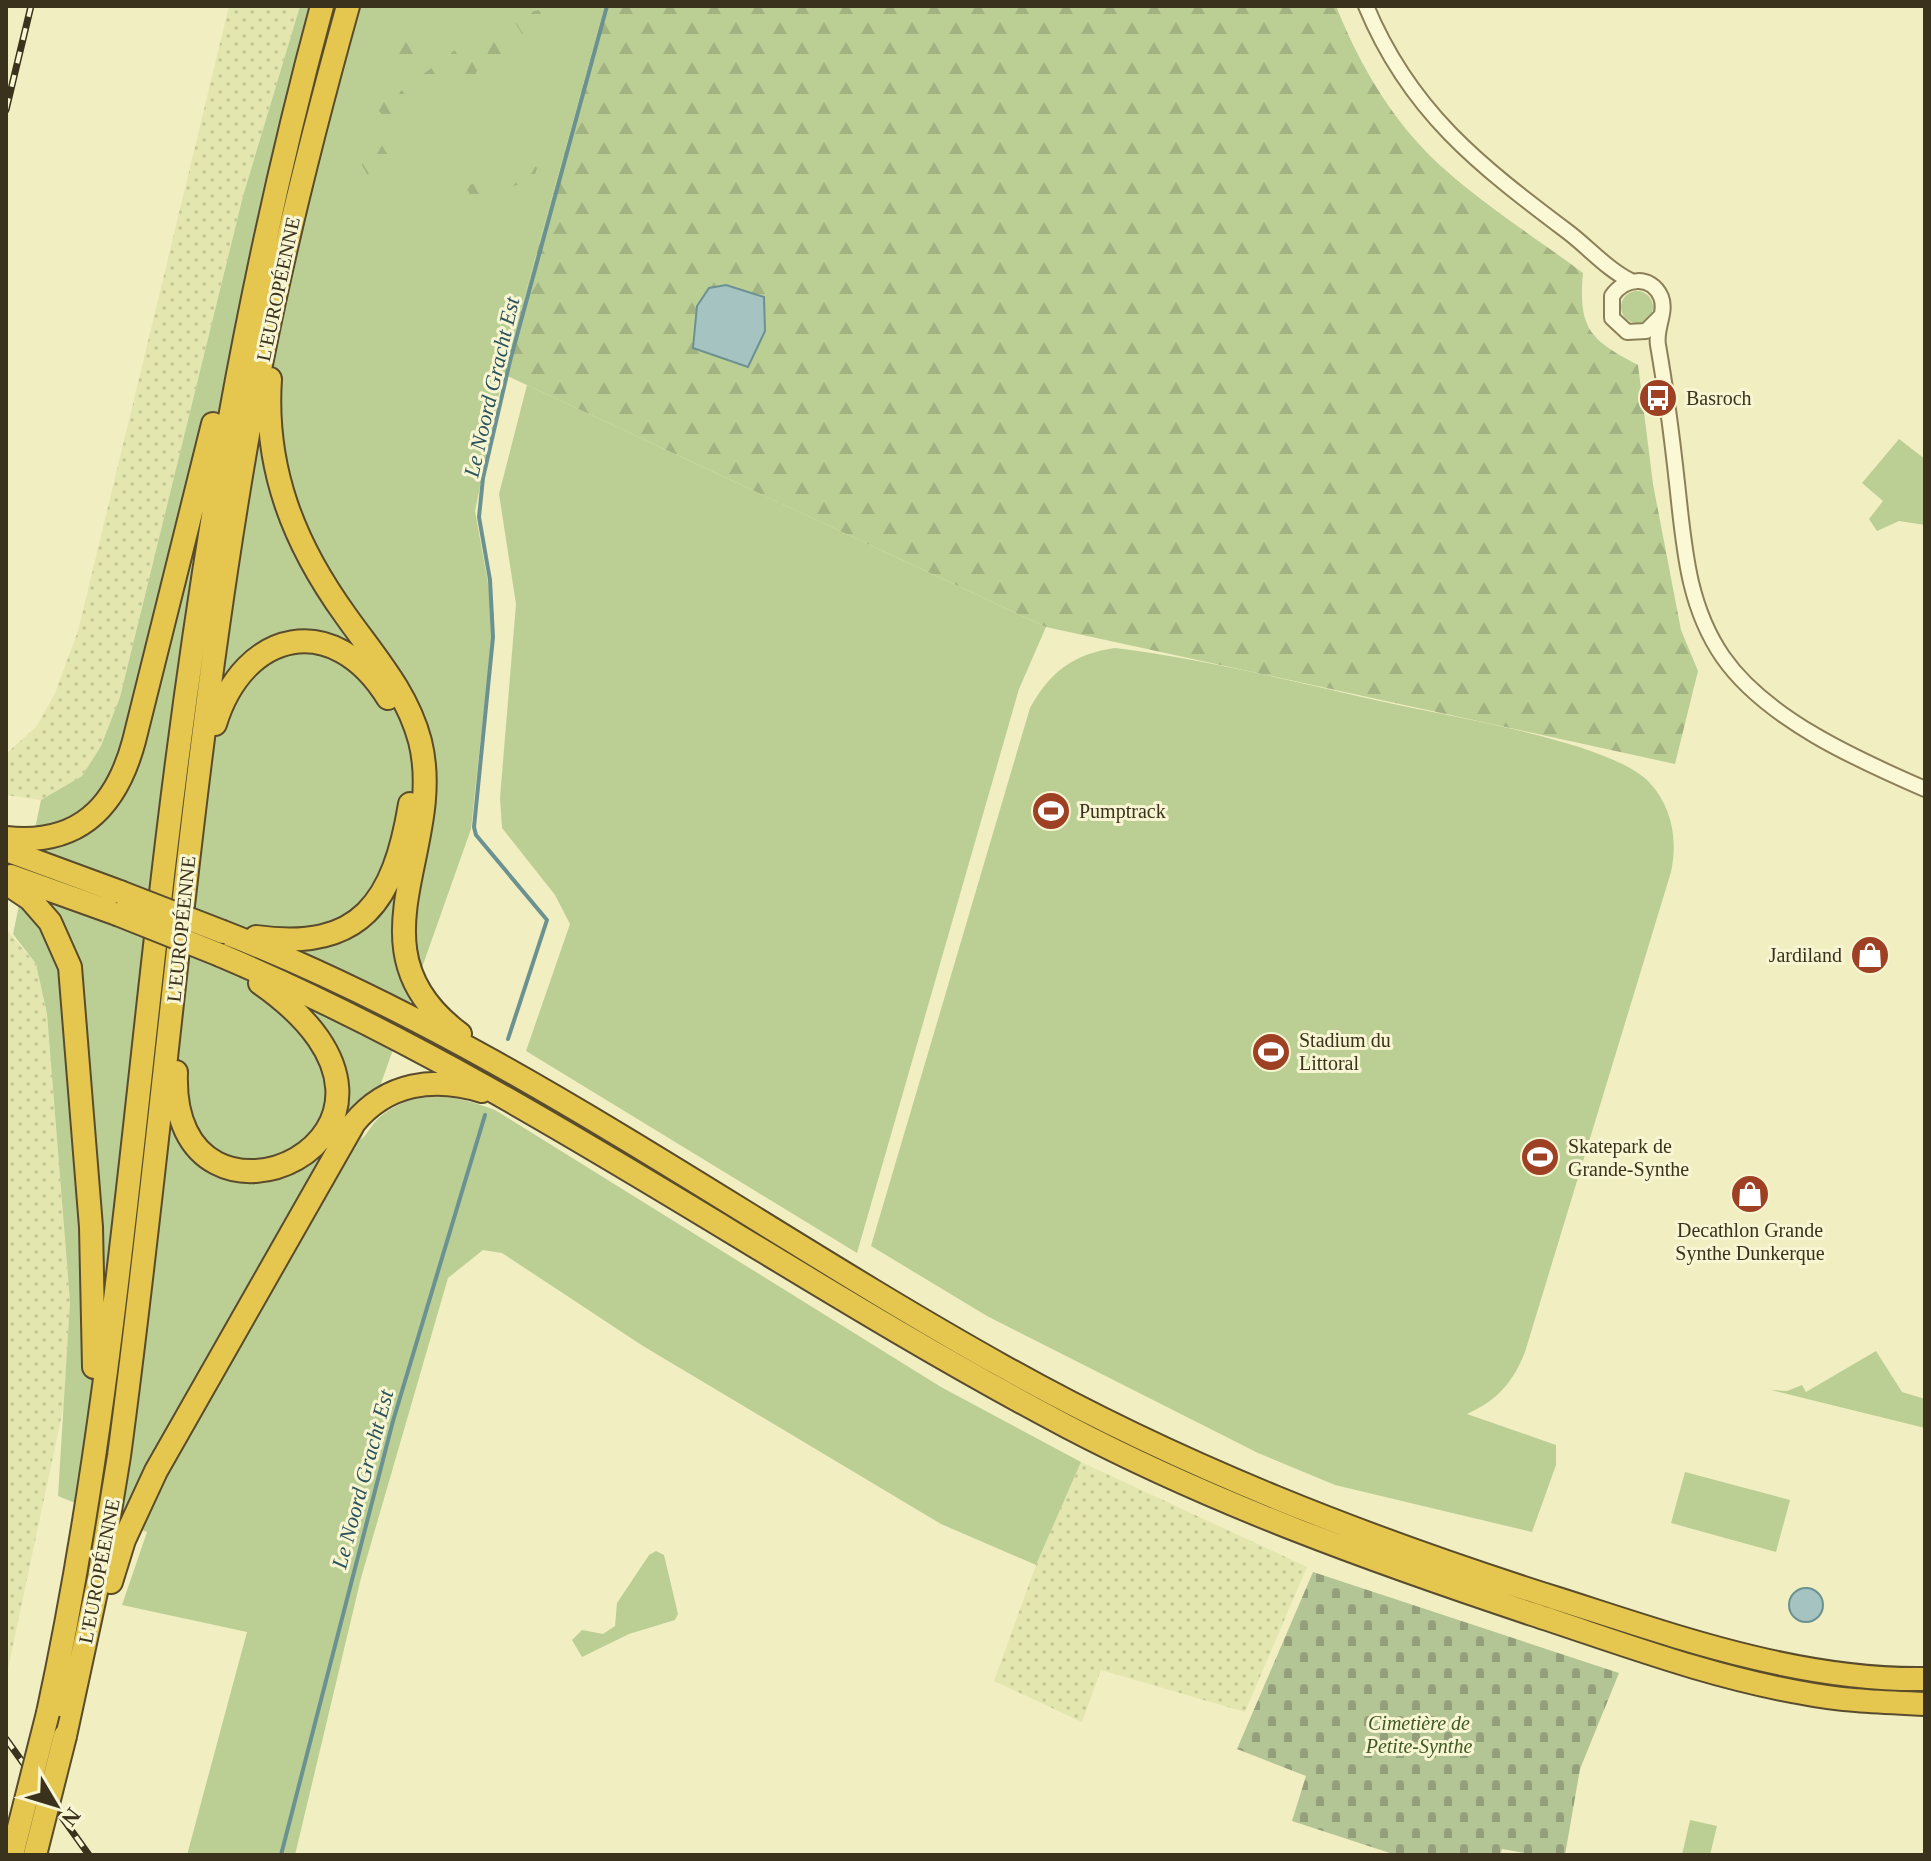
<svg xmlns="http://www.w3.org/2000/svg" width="1931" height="1861" font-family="Georgia,serif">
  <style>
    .farmland { fill: url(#farmland-dots) }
    .grass { fill: #bbcf95 }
    .forest { fill: url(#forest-firs) }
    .cemetery { fill: url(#cemetery-stones) }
    .water { fill: #a5c3c1; stroke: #6b9291; stroke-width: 2 }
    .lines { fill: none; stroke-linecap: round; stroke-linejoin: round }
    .stream { stroke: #6b9291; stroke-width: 4 }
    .minor-casing { stroke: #8c8058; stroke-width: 18 }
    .highway-casing { stroke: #594c2d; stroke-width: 26 }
    .minor { stroke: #fbf8d6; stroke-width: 14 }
    .highway { stroke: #e5c64e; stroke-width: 22 }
    .rail-casing { stroke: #3b321d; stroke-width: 7 }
    .rail { stroke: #f7f5d2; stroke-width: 4; stroke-dasharray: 12; stroke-linecap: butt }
    .highway-bridge-casing { stroke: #594c2d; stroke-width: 26; stroke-linecap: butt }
    .highway-bridge { stroke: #e5c64e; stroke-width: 22 }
    .labels { text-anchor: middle; stroke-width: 6; stroke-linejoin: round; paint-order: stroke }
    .street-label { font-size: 20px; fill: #3b321d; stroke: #f7f5d2 }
    .poi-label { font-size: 20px; fill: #3b321d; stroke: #f7f5d2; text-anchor: start }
    .park-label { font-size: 20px; font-style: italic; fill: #3e5822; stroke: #f7f5d2 }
    .water-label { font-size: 22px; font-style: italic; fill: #2c535b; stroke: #f7f5d2 }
  </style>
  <defs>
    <pattern id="farmland-dots" width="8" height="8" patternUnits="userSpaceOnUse" patternTransform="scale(2)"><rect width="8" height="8" fill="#e3e7af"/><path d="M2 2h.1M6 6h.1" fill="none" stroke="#c4c796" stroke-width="1.8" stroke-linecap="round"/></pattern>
    <pattern id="forest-firs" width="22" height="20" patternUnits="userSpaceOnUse" patternTransform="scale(2)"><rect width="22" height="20" fill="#bbcf95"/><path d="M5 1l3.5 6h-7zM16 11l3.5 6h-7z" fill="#a2b280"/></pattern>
    <pattern id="cemetery-stones" width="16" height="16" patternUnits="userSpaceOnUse" patternTransform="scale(2)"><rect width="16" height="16" fill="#b3c495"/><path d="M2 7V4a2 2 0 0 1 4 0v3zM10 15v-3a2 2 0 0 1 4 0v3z" fill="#93a079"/></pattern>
  </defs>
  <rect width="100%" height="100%" fill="#f1eec2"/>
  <path class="farmland" d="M229,6H300L243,196L120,697L101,746L82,776L41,800L6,795V754L37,726L55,693L78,631Z
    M6,929L36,964L47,1015L70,1302L64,1405L6,1678Z
    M1081,1462L1307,1567L1245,1712L1101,1670L1082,1722L994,1681L1036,1565Z"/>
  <path class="grass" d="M300,6H605L503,374L475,511L494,616L471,829L361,1140C368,1133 373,1122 381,1116C418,1087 455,1095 495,1110L941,1387L1081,1462L1036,1565L941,1524L643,1346L502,1253L483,1250L448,1278L361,1578L295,1855H187L247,1632L122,1605L147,1532L58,1496L70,1302L47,1014L36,964L13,934L41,800L82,776L101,746L120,697L243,196Z
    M1621 307a16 16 0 1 1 32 0a16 16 0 1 1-32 0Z
    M527,385L1046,627L1019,689L857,1253L526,1051L570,924L555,895L502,828L500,798L516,604L499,494Z
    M1899,439L1925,459V525L1899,521L1877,531L1869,519L1883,501L1862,483Z
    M1115,648C1207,659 1299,683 1389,703C1447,716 1611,742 1649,782C1672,807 1678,839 1671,872L1525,1352C1513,1382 1498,1400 1467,1414L1556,1445V1465L1532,1532L1335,1485L1258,1453L987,1316L871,1246L1030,708C1050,672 1073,654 1115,648Z
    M1876,1351L1902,1392L1925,1399V1428L1771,1390L1787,1391L1802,1385L1806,1392Z
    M1114,1436L1503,1590L1925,1688V1697L1811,1685L1736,1669L1390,1559L1112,1441Z
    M1685,1472L1790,1500L1776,1552L1671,1523Z
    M656,1551L664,1555L678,1614L675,1620L629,1634L582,1657L572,1640L582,1630L603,1634L615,1626L617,1603L649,1555Z
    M1690,1820L1717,1826L1710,1855H1682Z"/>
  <path class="forest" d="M605,6H1336C1356,56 1382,103 1418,143C1460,190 1531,234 1583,273C1578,329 1590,340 1638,365L1653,484L1681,630L1698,671L1675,764L1046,627L503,374Z
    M539,10L549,30L527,42L516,24L519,15Z
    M503,27L513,42V50L495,61L482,48V37Z
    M413,32L424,52L399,66L392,57L397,39Z
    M468,48L480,64L475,75L456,82L444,63L453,51Z
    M433,67L445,89L421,100L412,82Z
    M393,88L403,91L411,107L388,121L377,109L381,93Z
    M381,144L394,165L375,178L368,176L362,165L365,153Z
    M525,155L537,168L534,178L512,187L502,168Z
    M491,175L501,200L478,209L466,187Z"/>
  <path class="cemetery" d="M1313,1572L1619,1673L1580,1769L1565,1855H1536L1502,1849L1500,1855H1396L1292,1821L1306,1776L1237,1749Z"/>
  <path class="water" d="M726,285L764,297L765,331L748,367L693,348L697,306L709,288Z
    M1789 1605a17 17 0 1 1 34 0a17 17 0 1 1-34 0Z"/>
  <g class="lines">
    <path class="stream" d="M508,1039L547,920L476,835L474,827L493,637L490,580L479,517L483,478L510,361L607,6
      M281,1855L393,1421L485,1115"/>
    <defs>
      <path id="minor" d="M1366,6C1410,112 1479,165 1568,232C1589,248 1608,270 1631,281
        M1660,317L1646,331L1627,332L1612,318V296C1624,278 1651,274 1661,297C1667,312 1655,329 1658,345C1666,391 1672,437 1677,483C1684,545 1687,605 1723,657C1766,719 1858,760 1925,789"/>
      <path id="highway" d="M270,379C264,469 294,544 346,616C375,657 407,692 420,741C447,849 345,949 460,1034
        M215,724C244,629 334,610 388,698
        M6,838C78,846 116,808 134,741L213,424
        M6,850L120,892
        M11,876L117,914
        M6,883L30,899L50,922L70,967L91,1227L94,1367
        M223,932C501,1040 744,1222 1004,1367C1180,1466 1366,1538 1558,1599C1677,1637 1799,1681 1925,1679
        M256,937C361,952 394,901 410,804
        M220,955C520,1082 781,1276 1068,1427C1217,1505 1373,1561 1532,1614C1621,1643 1710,1677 1803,1693C1843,1701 1884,1702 1925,1704
        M176,1072C168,1270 477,1135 260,983
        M111,1582L124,1540L156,1471L354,1123C387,1083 434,1076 482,1091
        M48,1713C111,1423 132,1128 168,834C202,554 248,279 322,6
        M65,1736L99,1578L119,1456C164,1122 188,785 245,452C270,302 307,153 348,6"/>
    </defs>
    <use href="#minor" class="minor-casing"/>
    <use href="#highway" class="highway-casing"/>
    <use href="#minor" class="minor"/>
    <use href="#highway" class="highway"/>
    <defs>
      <path id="rail" d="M6,110L31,6
        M6,1739L89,1855"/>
    </defs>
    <use href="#rail" class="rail-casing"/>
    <use href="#rail" class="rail"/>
    <defs>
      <path id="highway-bridge" d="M120,892L223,932
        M117,914L220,955
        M12,1855L48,1713
        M35,1855L65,1736"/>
    </defs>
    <use href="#highway-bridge" class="highway-bridge-casing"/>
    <use href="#highway-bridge" class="highway-bridge"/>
  </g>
  <defs>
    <symbol id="bus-disc" viewBox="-11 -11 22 22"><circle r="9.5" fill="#9e4024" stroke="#f7f5d2"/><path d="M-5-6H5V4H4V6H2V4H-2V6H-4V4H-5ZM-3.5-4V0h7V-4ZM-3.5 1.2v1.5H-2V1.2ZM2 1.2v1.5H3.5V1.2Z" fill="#fff"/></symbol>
    <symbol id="stadium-disc" viewBox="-11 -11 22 22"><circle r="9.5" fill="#9e4024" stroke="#f7f5d2"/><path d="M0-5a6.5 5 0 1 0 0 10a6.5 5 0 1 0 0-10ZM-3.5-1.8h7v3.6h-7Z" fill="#fff"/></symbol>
    <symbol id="shop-disc" viewBox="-11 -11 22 22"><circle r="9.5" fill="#9e4024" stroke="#f7f5d2"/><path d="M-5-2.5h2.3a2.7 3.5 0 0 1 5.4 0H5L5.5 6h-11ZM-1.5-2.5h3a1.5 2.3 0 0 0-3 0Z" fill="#fff"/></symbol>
  </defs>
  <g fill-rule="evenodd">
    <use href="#bus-disc" x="1636" y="376" width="44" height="44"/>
    <use href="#stadium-disc" x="1029" y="789" width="44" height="44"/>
    <use href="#shop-disc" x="1848" y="933" width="44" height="44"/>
    <use href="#stadium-disc" x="1249" y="1030" width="44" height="44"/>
    <use href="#stadium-disc" x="1518" y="1135" width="44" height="44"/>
    <use href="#shop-disc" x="1728" y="1172" width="44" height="44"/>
  </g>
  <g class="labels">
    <g class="street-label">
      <text transform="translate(278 289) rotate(-78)" y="7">L'EUROPÉENNE</text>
      <text transform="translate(181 929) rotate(-84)" y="7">L'EUROPÉENNE</text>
      <text transform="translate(99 1571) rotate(-79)" y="7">L'EUROPÉENNE</text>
    </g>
    <g class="poi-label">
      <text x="1686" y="405">Basroch</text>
      <text x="1079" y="818">Pumptrack</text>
      <text x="1842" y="962" text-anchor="end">Jardiland</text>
      <text x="1299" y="1047">Stadium du<tspan x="1299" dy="23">Littoral</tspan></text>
      <text x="1568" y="1153">Skatepark de<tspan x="1568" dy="23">Grande-Synthe</tspan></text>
      <text x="1750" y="1237" text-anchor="middle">Decathlon Grande<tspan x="1750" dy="23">Synthe Dunkerque</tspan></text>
    </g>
    <g class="park-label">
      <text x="1419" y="1730">Cimetière de<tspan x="1419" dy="23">Petite-Synthe</tspan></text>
    </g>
    <g class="water-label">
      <text transform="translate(491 387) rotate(-77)" y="8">Le Noord Gracht Est</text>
      <text transform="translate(362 1479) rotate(-75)" y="8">Le Noord Gracht Est</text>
    </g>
  </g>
  <rect width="1931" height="1861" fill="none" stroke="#3b321d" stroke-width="16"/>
  <g transform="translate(56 1805) rotate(128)" stroke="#f7f5d2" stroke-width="6" paint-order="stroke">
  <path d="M0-6L14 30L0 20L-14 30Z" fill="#3b321d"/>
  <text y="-12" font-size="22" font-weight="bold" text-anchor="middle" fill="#3b321d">N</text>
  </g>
</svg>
